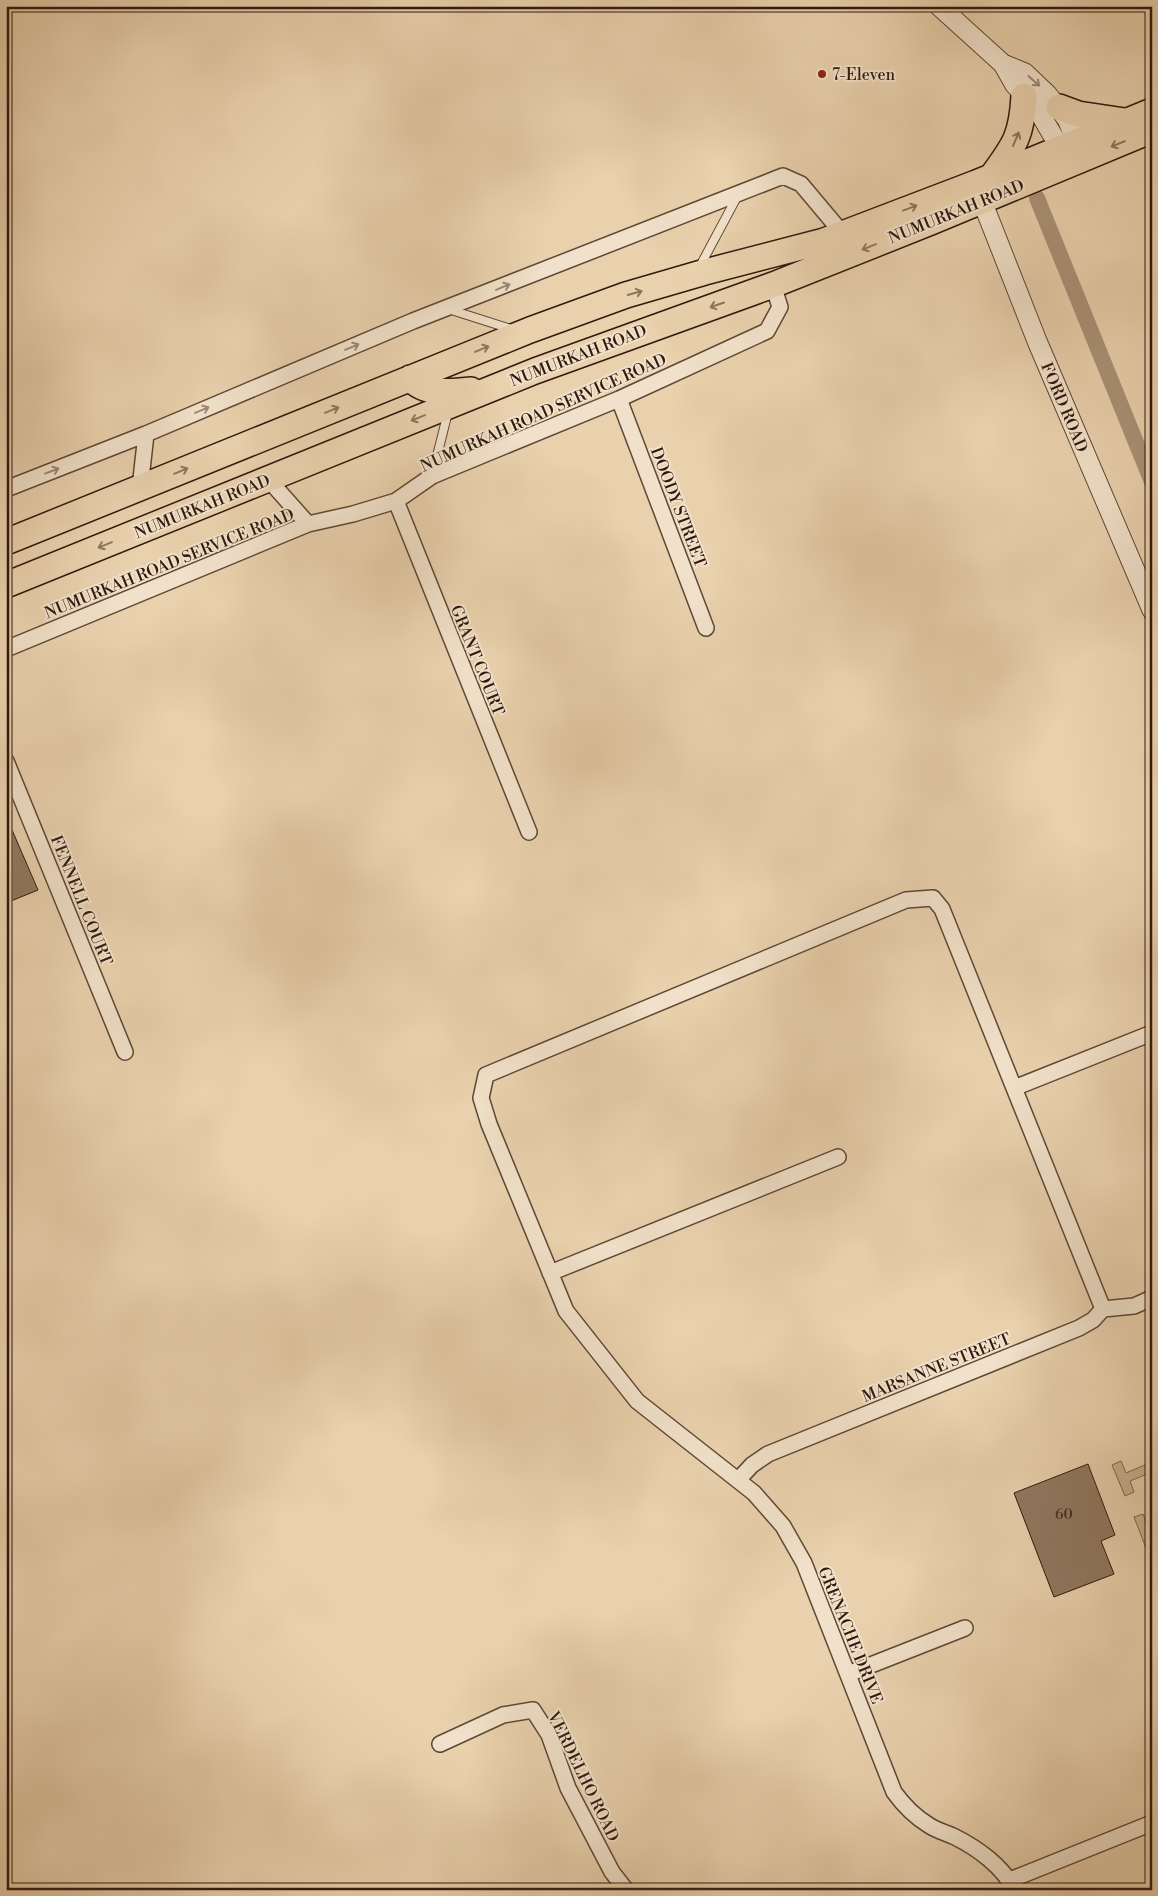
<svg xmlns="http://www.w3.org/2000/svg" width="1158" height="1896" font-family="'Libre Bodoni',serif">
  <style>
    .green { fill: #cab292; stroke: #7e6650 }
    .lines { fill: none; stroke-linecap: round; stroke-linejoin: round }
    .canal { stroke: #aa9277; stroke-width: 16 }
    .building { fill: #917961; stroke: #31190e }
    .service-casing { stroke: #5f4736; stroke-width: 10 }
    .minor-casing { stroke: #5f4736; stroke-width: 18 }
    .tertiary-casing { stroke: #5f4736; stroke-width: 21 }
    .trunk-casing { stroke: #31190e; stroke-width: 28 }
    .service { stroke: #f1e1ca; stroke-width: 8 }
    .minor { stroke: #f1e1ca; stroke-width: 15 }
    .tertiary { stroke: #f1e1ca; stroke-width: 19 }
    .trunk { stroke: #e9d1ad; stroke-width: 25 }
    .oneway { stroke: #9b8775 }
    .oneway2 { stroke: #8d755e }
    .poi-dot { fill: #8f2418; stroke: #f1e1ca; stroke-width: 2 }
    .labels { text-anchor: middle; stroke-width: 4; stroke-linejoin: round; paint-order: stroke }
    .number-label { font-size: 14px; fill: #493123 }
    .poi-label { font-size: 16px; fill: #31190e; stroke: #f1e1ca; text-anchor: start }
    .street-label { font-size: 16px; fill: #31190e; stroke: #f1e1ca }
  </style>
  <rect width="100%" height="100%" fill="#e9d1ad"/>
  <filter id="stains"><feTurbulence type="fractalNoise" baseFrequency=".004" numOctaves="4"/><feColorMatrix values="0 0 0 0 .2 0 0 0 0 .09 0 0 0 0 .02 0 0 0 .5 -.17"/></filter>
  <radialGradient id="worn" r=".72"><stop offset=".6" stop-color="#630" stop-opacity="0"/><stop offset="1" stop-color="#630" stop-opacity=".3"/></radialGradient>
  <path class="green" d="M1121,1461L1126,1473L1152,1462V1472L1130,1481L1134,1492L1125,1496L1112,1465Z
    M1143,1514L1147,1525L1152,1523V1545L1146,1548L1134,1517Z"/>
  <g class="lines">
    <path class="canal" d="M1037,198L1152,482"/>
  </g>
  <path class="building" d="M6,816L38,890L6,903Z
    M1088,1464L1115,1535L1101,1541L1114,1574L1054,1597L1014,1493Z"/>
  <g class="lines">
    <defs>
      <path id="service" d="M699,268L738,195
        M448,309L511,329
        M432,476L448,412"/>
      <path id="minor" d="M619,399L706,628
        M268,479L308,524
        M140,488L146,434
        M6,489L146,434L413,321L783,176L801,184L843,234
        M396,501L529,832
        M6,649L308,524L353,514L396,501L432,476L619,399L767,331L780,307L773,285
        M6,761L125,1052
        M1014,1088L1152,1033
        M550,1273L838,1157
        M738,1480L752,1465L768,1454L1079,1328L1093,1320L1103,1309L1134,1306L1152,1298
        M848,1674L965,1628
        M440,1744L503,1715L533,1710L549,1735L568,1788L612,1872L626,1890
        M1010,1880L1152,1823
        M1014,1890C1004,1867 977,1848 955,1837C947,1833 938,1831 930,1826C915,1817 904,1806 894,1792L804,1563L783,1526L754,1493L637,1401L566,1311L489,1124L481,1098L486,1075L906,900L933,898L942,909L1103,1309"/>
      <path id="tertiary" d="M939,6L1003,64L1025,73L1047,94L1067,119L1076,141
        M1003,64L1015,85L1038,110L1060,148
        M982,201L1037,341L1152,610"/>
      <path id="trunk" d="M1059,107L1078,114L1125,121
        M992,176C1015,145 1022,135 1024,96
        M410,378C425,395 450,392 471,390
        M6,542L530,330L626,295L705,272L824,241L976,183L1152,111
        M6,585L535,371L773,285L931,222L1152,130"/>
    </defs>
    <use href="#service" class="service-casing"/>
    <use href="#minor" class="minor-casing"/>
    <use href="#tertiary" class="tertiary-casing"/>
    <use href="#trunk" class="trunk-casing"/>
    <use href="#service" class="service"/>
    <use href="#minor" class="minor"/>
    <use href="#tertiary" class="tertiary"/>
    <use href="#trunk" class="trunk"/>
  </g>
  <defs><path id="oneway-shaft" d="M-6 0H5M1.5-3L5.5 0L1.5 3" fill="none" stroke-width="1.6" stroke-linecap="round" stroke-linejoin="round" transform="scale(1.25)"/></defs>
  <g class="oneway">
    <use href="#oneway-shaft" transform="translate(1034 81) rotate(42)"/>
    <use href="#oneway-shaft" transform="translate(503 287) rotate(-22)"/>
    <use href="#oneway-shaft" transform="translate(352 347) rotate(-23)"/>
    <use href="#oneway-shaft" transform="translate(202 410) rotate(-23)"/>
    <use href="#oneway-shaft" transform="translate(52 471) rotate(-21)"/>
  </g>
  <g class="oneway2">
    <use href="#oneway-shaft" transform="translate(1016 139) rotate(-67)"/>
    <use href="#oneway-shaft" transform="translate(1118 144) rotate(158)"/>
    <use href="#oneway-shaft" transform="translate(910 208) rotate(-21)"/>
    <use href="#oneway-shaft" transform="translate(869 247) rotate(158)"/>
    <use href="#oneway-shaft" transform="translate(635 293) rotate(-16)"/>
    <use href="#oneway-shaft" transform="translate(717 305) rotate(161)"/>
    <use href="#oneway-shaft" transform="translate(482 349) rotate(-22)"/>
    <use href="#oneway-shaft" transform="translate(332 410) rotate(-22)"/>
    <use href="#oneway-shaft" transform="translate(418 418) rotate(158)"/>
    <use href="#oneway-shaft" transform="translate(181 471) rotate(-22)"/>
    <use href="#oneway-shaft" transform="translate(105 545) rotate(158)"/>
  </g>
  <circle class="poi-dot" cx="822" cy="74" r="5"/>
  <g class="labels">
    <g class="number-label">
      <text x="1064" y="1519">60</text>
    </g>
    <g class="poi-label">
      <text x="832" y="80">7-Eleven</text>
    </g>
    <g class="street-label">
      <text transform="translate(956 211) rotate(-22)" y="6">NUMURKAH ROAD</text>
      <text transform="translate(578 355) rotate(-21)" y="6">NUMURKAH ROAD</text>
      <text transform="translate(1065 407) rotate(67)" y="6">FORD ROAD</text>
      <text transform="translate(543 412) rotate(-24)" y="6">NUMURKAH ROAD SERVICE ROAD</text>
      <text transform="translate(202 506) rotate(-22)" y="6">NUMURKAH ROAD</text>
      <text transform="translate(679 507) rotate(69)" y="6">DOODY STREET</text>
      <text transform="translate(169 563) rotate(-22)" y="6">NUMURKAH ROAD SERVICE ROAD</text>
      <text transform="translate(478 660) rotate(68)" y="6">GRANT COURT</text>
      <text transform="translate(82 900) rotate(68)" y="6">FENNELL COURT</text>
      <text transform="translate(936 1367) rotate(-22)" y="6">MARSANNE STREET</text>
      <text transform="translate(851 1635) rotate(68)" y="6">GRENACHE DRIVE</text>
      <text transform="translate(584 1776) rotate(64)" y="6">VERDELHO ROAD</text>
    </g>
  </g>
  <rect width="1158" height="1896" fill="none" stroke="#e9d1ad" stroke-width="25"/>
  <rect x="8" y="8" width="1143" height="1881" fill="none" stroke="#31190e" stroke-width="2.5"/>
  <rect x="12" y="12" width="1133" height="1871" fill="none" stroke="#31190e"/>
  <rect width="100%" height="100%" filter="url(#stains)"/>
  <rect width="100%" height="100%" fill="url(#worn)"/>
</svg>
